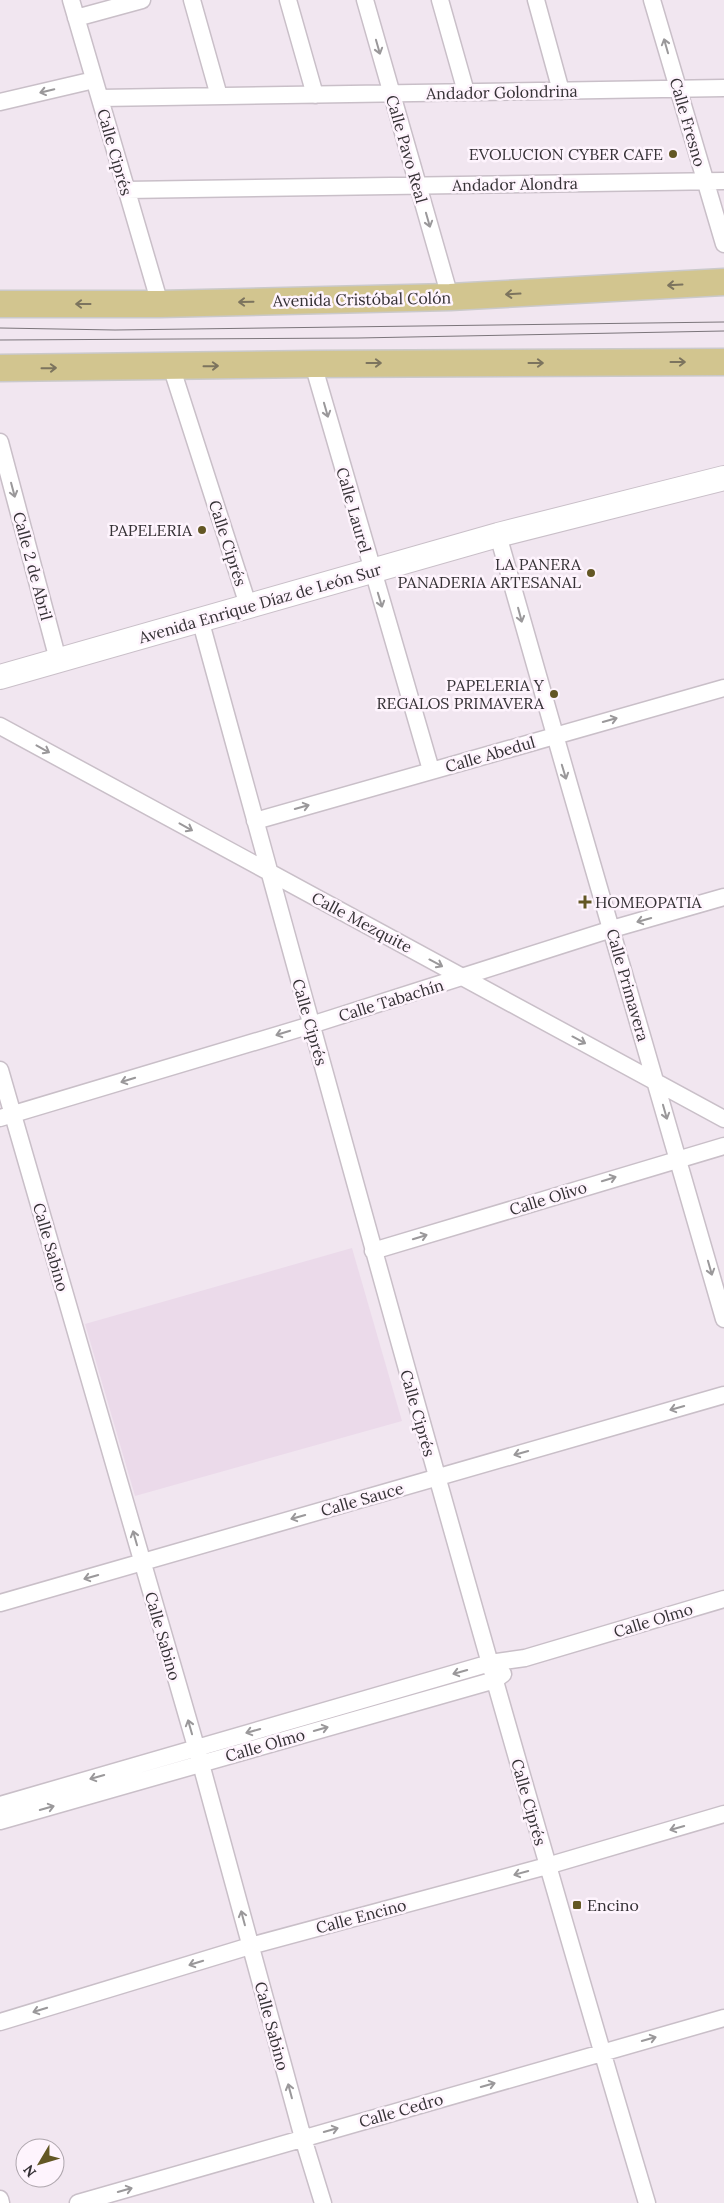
<svg xmlns="http://www.w3.org/2000/svg" width="724" height="2203" font-family="Lora,serif">
  <style>
    .built { fill: #ebdaea }
    .lines { fill: none; stroke-linecap: round; stroke-linejoin: round }
    .street-casing { stroke: #c9bfc8; stroke-width: 19 }
    .secondary-casing { stroke: #c9bfc8; stroke-width: 26 }
    .primary-casing { stroke: #cac9ca; stroke-width: 29 }
    .street { stroke: #fff; stroke-width: 16 }
    .secondary { stroke: #fff; stroke-width: 24 }
    .primary { stroke: #d2c58f; stroke-width: 26 }
    .tram { stroke: #7b757b; stroke-width: 1 }
    .oneway { stroke: #9a989a }
    .oneway2 { stroke: #7c745e }
    .poi-dot { fill: #635724; stroke: #fef4fd; stroke-width: 2 }
    .labels { text-anchor: middle; stroke-width: 5; stroke-linejoin: round; paint-order: stroke }
    .street-label { font-size: 16px; fill: #353135; stroke: #fef4fd }
    .poi-label { font-size: 16px; fill: #353135; stroke: #fef4fd; text-anchor: end }
  </style>
  <rect width="100%" height="100%" fill="#f1e6f0"/>
  <path class="built" d="M352,1248L402,1421L135,1496L85,1324Z"/>
  <g class="lines">
    <defs>
      <path id="street" d="M71,0L160,304
        M192,0L219,96
        M288,0L315,95
        M365,0L450,297
        M440,0L466,92
        M536,0L561,91
        M652,0L724,244
        M76,18L142,0
        M100,98L724,88
        M0,102L94,80
        M126,190L724,181
        M313,364L431,770
        M171,366L248,605
        M0,442L58,660
        M498,535C571,797 650,1057 724,1319
        M200,619C345,1148 490,1677 647,2203
        M0,726L724,1119
        M255,821L724,688
        M0,1070L201,1764L303,2138L323,2203
        M0,1118L311,1025L612,929L724,897
        M373,1251L724,1146
        M0,1603L724,1395
        M0,1805L490,1663L525,1658L724,1599
        M0,1821L495,1680L503,1674
        M0,2022L250,1946L547,1866L724,1814
        M0,2199L1,2203
        M78,2203L724,2018"/>
      <path id="secondary" d="M0,677L498,535L724,478"/>
      <path id="primary" d="M0,304H160L450,297L724,282
        M0,368L313,364L724,362"/>
    </defs>
    <use href="#street" class="street-casing"/>
    <use href="#secondary" class="secondary-casing"/>
    <use href="#primary" class="primary-casing"/>
    <use href="#street" class="street"/>
    <use href="#secondary" class="secondary"/>
    <use href="#primary" class="primary"/>
    <path class="tram" d="M0,328L115,330L724,322
      M0,340L358,338L724,331"/>
  </g>
  <defs><path id="oneway-shaft" d="M-6 0H5M1.5-3L5.5 0L1.5 3" fill="none" stroke-width="1.6" stroke-linecap="round" stroke-linejoin="round" transform="scale(1.25)"/></defs>
  <g class="oneway">
    <use href="#oneway-shaft" transform="translate(666 46) rotate(-106)"/>
    <use href="#oneway-shaft" transform="translate(378 47) rotate(74)"/>
    <use href="#oneway-shaft" transform="translate(47 91) rotate(167)"/>
    <use href="#oneway-shaft" transform="translate(428 220) rotate(74)"/>
    <use href="#oneway-shaft" transform="translate(326 410) rotate(74)"/>
    <use href="#oneway-shaft" transform="translate(13 490) rotate(75)"/>
    <use href="#oneway-shaft" transform="translate(380 600) rotate(73)"/>
    <use href="#oneway-shaft" transform="translate(520 615) rotate(75)"/>
    <use href="#oneway-shaft" transform="translate(610 720) rotate(-16)"/>
    <use href="#oneway-shaft" transform="translate(43 749) rotate(29)"/>
    <use href="#oneway-shaft" transform="translate(564 772) rotate(73)"/>
    <use href="#oneway-shaft" transform="translate(302 807) rotate(-16)"/>
    <use href="#oneway-shaft" transform="translate(186 827) rotate(29)"/>
    <use href="#oneway-shaft" transform="translate(644 920) rotate(164)"/>
    <use href="#oneway-shaft" transform="translate(436 963) rotate(28)"/>
    <use href="#oneway-shaft" transform="translate(283 1033) rotate(163)"/>
    <use href="#oneway-shaft" transform="translate(579 1040) rotate(28)"/>
    <use href="#oneway-shaft" transform="translate(128 1080) rotate(163)"/>
    <use href="#oneway-shaft" transform="translate(665 1112) rotate(74)"/>
    <use href="#oneway-shaft" transform="translate(609 1179) rotate(-17)"/>
    <use href="#oneway-shaft" transform="translate(420 1237) rotate(-17)"/>
    <use href="#oneway-shaft" transform="translate(710 1268) rotate(74)"/>
    <use href="#oneway-shaft" transform="translate(677 1408) rotate(164)"/>
    <use href="#oneway-shaft" transform="translate(521 1453) rotate(164)"/>
    <use href="#oneway-shaft" transform="translate(298 1517) rotate(164)"/>
    <use href="#oneway-shaft" transform="translate(135 1538) rotate(-106)"/>
    <use href="#oneway-shaft" transform="translate(91 1577) rotate(164)"/>
    <use href="#oneway-shaft" transform="translate(460 1672) rotate(164)"/>
    <use href="#oneway-shaft" transform="translate(190 1727) rotate(-106)"/>
    <use href="#oneway-shaft" transform="translate(321 1729) rotate(-16)"/>
    <use href="#oneway-shaft" transform="translate(253 1731) rotate(164)"/>
    <use href="#oneway-shaft" transform="translate(97 1777) rotate(164)"/>
    <use href="#oneway-shaft" transform="translate(47 1808) rotate(-16)"/>
    <use href="#oneway-shaft" transform="translate(677 1828) rotate(164)"/>
    <use href="#oneway-shaft" transform="translate(521 1873) rotate(165)"/>
    <use href="#oneway-shaft" transform="translate(243 1918) rotate(-105)"/>
    <use href="#oneway-shaft" transform="translate(196 1963) rotate(163)"/>
    <use href="#oneway-shaft" transform="translate(40 2010) rotate(163)"/>
    <use href="#oneway-shaft" transform="translate(649 2039) rotate(-16)"/>
    <use href="#oneway-shaft" transform="translate(488 2085) rotate(-16)"/>
    <use href="#oneway-shaft" transform="translate(290 2091) rotate(-105)"/>
    <use href="#oneway-shaft" transform="translate(331 2130) rotate(-16)"/>
    <use href="#oneway-shaft" transform="translate(125 2190) rotate(-16)"/>
  </g>
  <g class="oneway2">
    <use href="#oneway-shaft" transform="translate(675 285) rotate(177)"/>
    <use href="#oneway-shaft" transform="translate(513 294) rotate(177)"/>
    <use href="#oneway-shaft" transform="translate(246 302) rotate(179)"/>
    <use href="#oneway-shaft" transform="translate(83 304) rotate(-180)"/>
    <use href="#oneway-shaft" transform="translate(678 362)"/>
    <use href="#oneway-shaft" transform="translate(374 363)"/>
    <use href="#oneway-shaft" transform="translate(536 363)"/>
    <use href="#oneway-shaft" transform="translate(211 366) rotate(-1)"/>
    <use href="#oneway-shaft" transform="translate(49 368) rotate(-1)"/>
  </g>
  <g class="poi-dot">
    <circle cx="673" cy="154" r="5"/>
    <circle cx="202" cy="530" r="5"/>
    <circle cx="591" cy="573" r="5"/>
    <circle cx="554" cy="694" r="5"/>
    <path d="M582.5 894.5h5v5h5v5h-5v5h-5v-5h-5v-5h5z"/>
    <rect x="572" y="1900" width="10" height="10" rx="2.5"/>
  </g>
  <g class="labels">
    <g class="street-label">
      <text transform="translate(502 92) rotate(-1)" y="6">Andador Golondrina</text>
      <text transform="translate(688 122) rotate(74)" y="6">Calle Fresno</text>
      <text transform="translate(407 149) rotate(74)" y="6">Calle Pavo Real</text>
      <text transform="translate(115 152) rotate(74)" y="6">Calle Ciprés</text>
      <text transform="translate(515 184) rotate(-1)" y="6">Andador Alondra</text>
      <text transform="translate(362 299) rotate(-1)" y="6">Avenida Cristóbal Colón</text>
      <text transform="translate(354 510) rotate(74)" y="6">Calle Laurel</text>
      <text transform="translate(228 543) rotate(72)" y="6">Calle Ciprés</text>
      <text transform="translate(33 566) rotate(75)" y="6">Calle 2 de Abril</text>
      <text transform="translate(260 603) rotate(-16)" y="6">Avenida Enrique Díaz de León Sur</text>
      <text transform="translate(490 754) rotate(-16)" y="6">Calle Abedul</text>
      <text transform="translate(362 922) rotate(28)" y="6">Calle Mezquite</text>
      <text transform="translate(628 985) rotate(74)" y="6">Calle Primavera</text>
      <text transform="translate(391 1000) rotate(-17)" y="6">Calle Tabachín</text>
      <text transform="translate(310 1022) rotate(74)" y="6">Calle Ciprés</text>
      <text transform="translate(548 1198) rotate(-17)" y="6">Calle Olivo</text>
      <text transform="translate(51 1247) rotate(74)" y="6">Calle Sabino</text>
      <text transform="translate(418 1413) rotate(74)" y="6">Calle Ciprés</text>
      <text transform="translate(362 1499) rotate(-16)" y="6">Calle Sauce</text>
      <text transform="translate(653 1620) rotate(-17)" y="6">Calle Olmo</text>
      <text transform="translate(163 1636) rotate(74)" y="6">Calle Sabino</text>
      <text transform="translate(265 1745) rotate(-16)" y="6">Calle Olmo</text>
      <text transform="translate(529 1802) rotate(74)" y="6">Calle Ciprés</text>
      <text transform="translate(361 1916) rotate(-15)" y="6">Calle Encino</text>
      <text transform="translate(272 2026) rotate(75)" y="6">Calle Sabino</text>
      <text transform="translate(401 2110) rotate(-16)" y="6">Calle Cedro</text>
    </g>
    <g class="poi-label">
      <text x="663" y="160">EVOLUCION CYBER CAFE</text>
      <text x="192" y="536">PAPELERIA</text>
      <text x="581" y="570">LA PANERA<tspan x="581" dy="18">PANADERIA ARTESANAL</tspan></text>
      <text x="544" y="691">PAPELERIA Y<tspan x="544" dy="18">REGALOS PRIMAVERA</tspan></text>
      <text x="595" y="908" text-anchor="start">HOMEOPATIA</text>
      <text x="587" y="1911" text-anchor="start">Encino</text>
    </g>
  </g>
  <g transform="translate(40 2163) rotate(232)"><circle r="24" fill="#fef4fd" stroke="#aea6ad"/>
  <path d="M0-4L9 19L0 12L-9 19Z" fill="#635724"/>
  <text y="-8" font-size="14" font-weight="bold" text-anchor="middle" fill="#353135">N</text>
  </g>
</svg>
